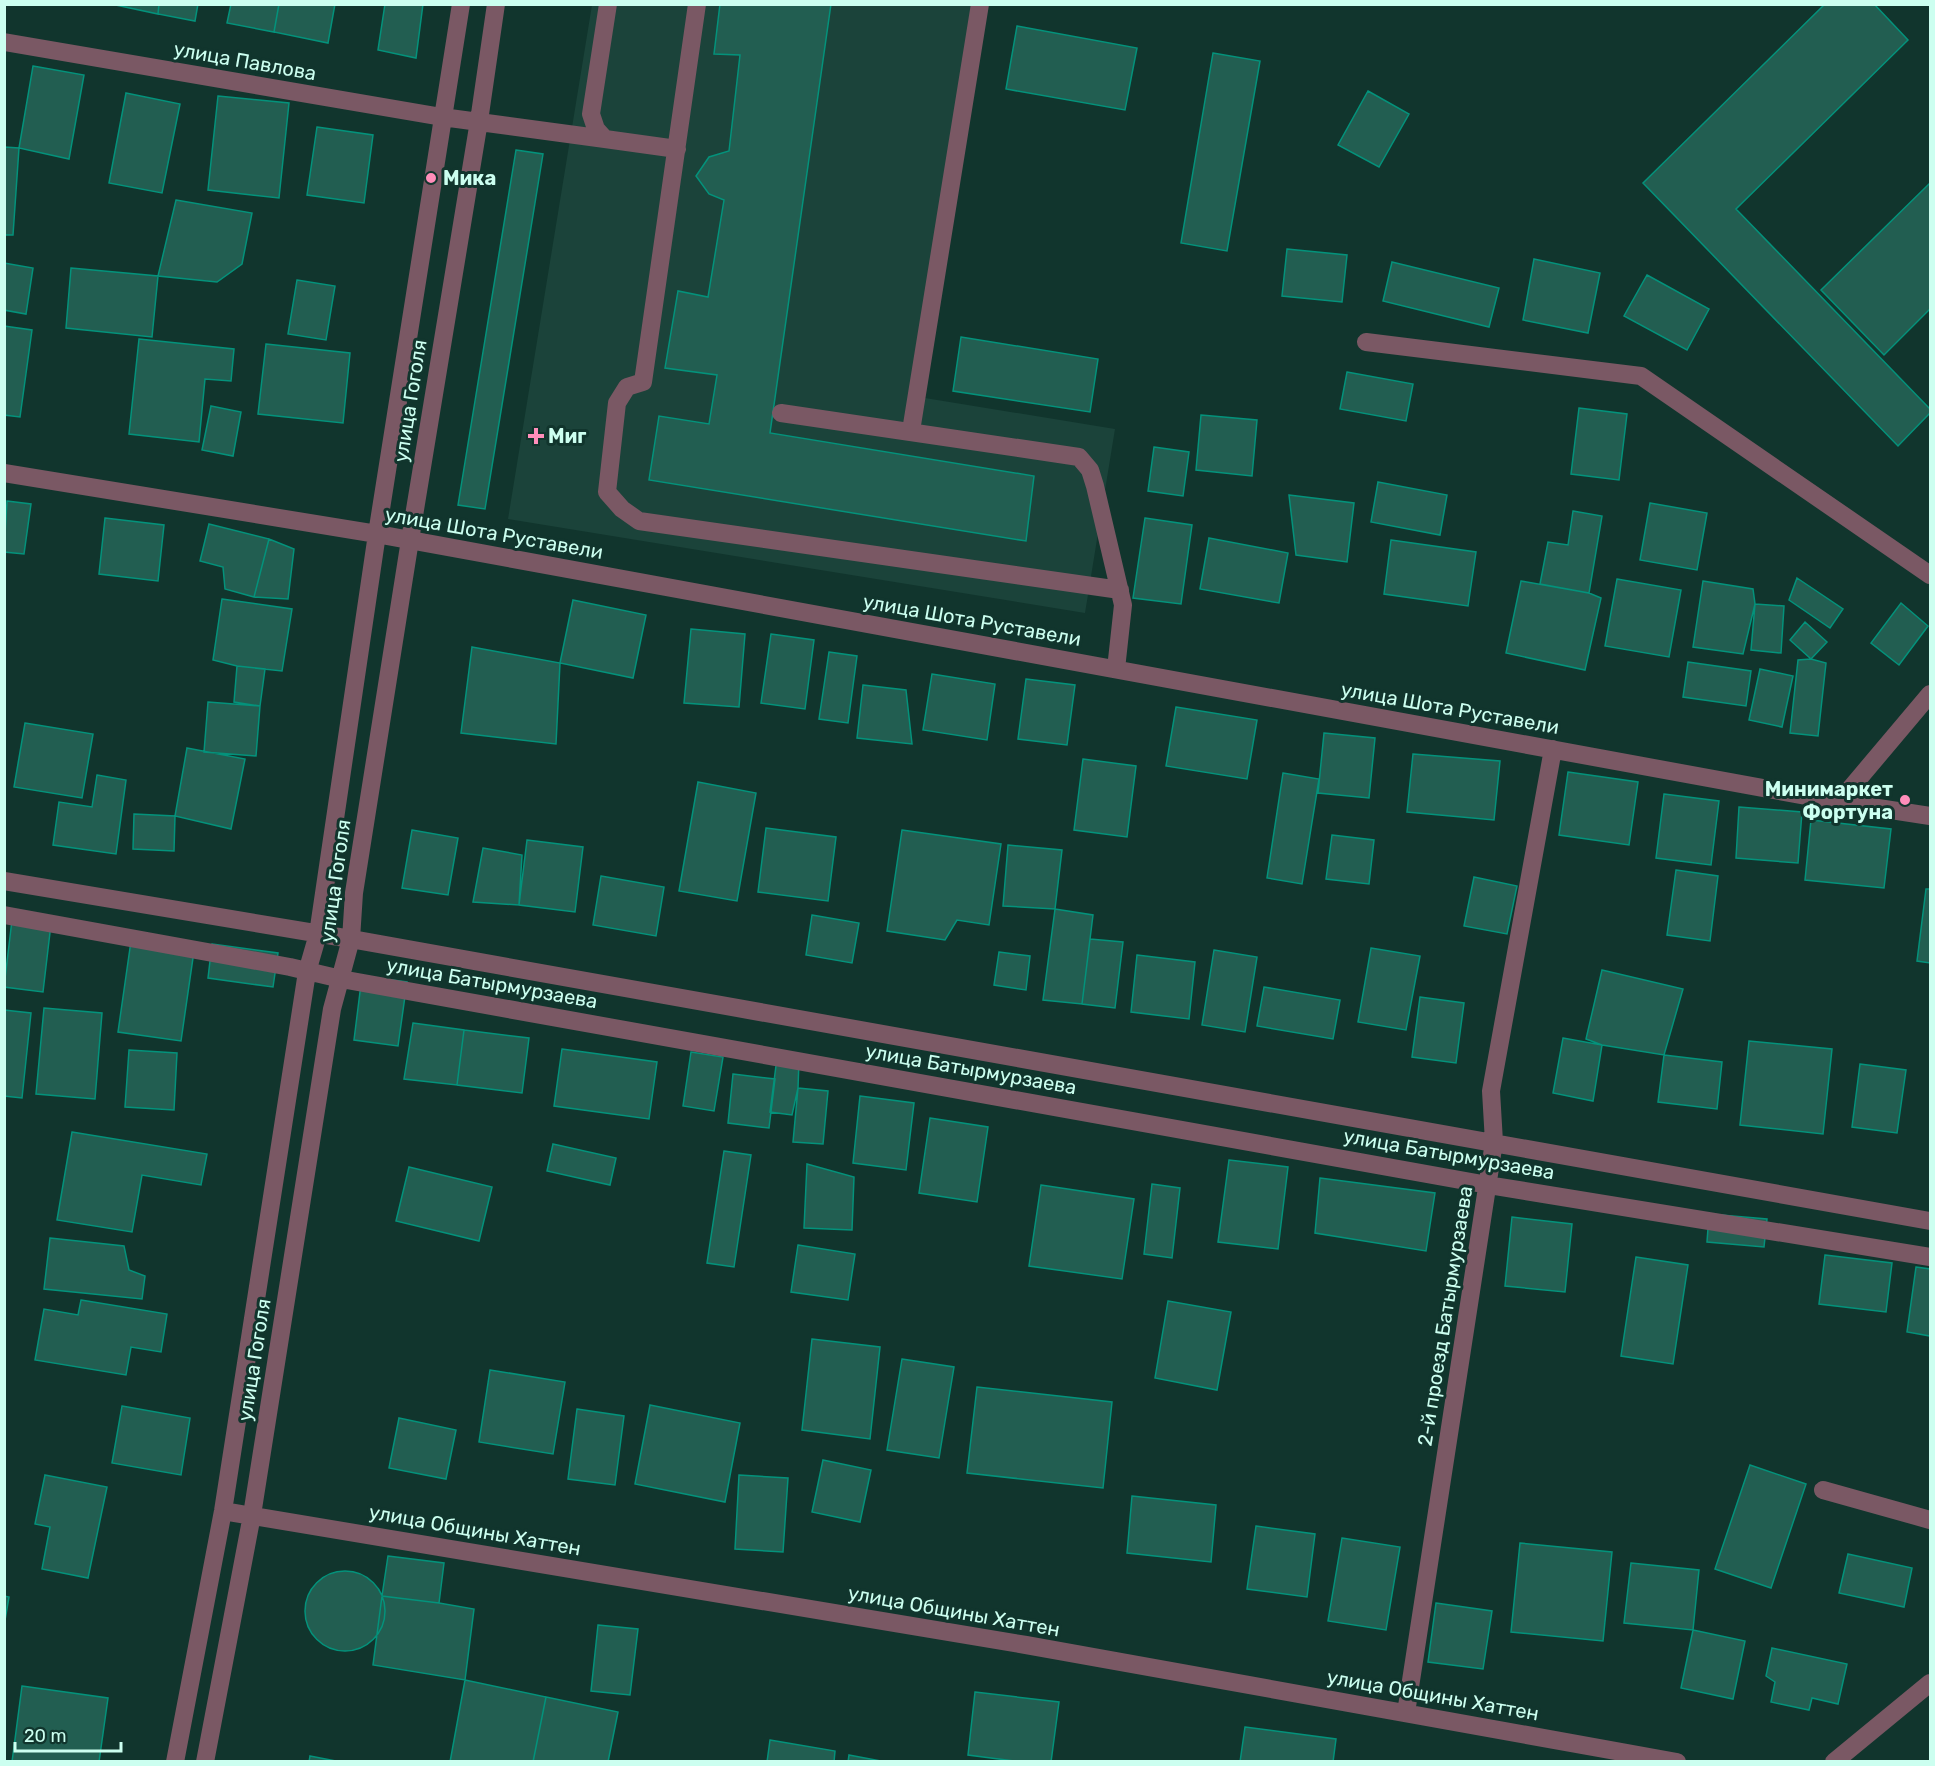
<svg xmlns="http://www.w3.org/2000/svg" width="1935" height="1766" font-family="Rubik,sans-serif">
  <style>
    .built { fill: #1b433a }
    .building { fill: #225e51; stroke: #04927b; stroke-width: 1.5 }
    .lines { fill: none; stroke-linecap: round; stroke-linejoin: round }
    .minor { stroke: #7a5864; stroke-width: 18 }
    .poi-dot { fill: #ff8eba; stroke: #11352d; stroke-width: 2 }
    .labels { text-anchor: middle; stroke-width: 6; stroke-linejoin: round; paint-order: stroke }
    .street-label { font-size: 20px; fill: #ccfff0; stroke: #11352d }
    .poi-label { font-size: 20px; font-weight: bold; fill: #ccfff0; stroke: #11352d; text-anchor: start }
  </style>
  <rect width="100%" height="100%" fill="#11352d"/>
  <path class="built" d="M592,5H988L925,398L1115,429L1085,613L508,519Z"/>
  <path class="building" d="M111,4H159L158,14Z
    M159,4H198L195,21L158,14Z
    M231,4H279L274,32L227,23Z
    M279,4H335L328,43L274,32Z
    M385,4H423L416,58L378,50Z
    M720,4H831L770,433L1034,476L1026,541L649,480L659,416L709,424L717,375L665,368L678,291L708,297L724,200L709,194L696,176L709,157L729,151L740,55L714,54Z
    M1825,4H1874L1908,40L1736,209L1930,409V413L1898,446L1643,183Z
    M1017,26L1137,48L1125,110L1006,89Z
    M1213,53L1260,61L1227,251L1181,243Z
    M33,66L84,75L69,159L19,148Z
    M1368,91L1409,114L1379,167L1338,145Z
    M126,93L180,104L162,193L109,183Z
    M218,96L289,103L279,198L208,190Z
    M317,127L373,135L364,203L307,195Z
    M4,147L19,148L13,235H4Z
    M516,150L543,154L485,509L458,505Z
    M1930,183V309L1884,355L1821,290Z
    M176,200L252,213L242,264L217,282L158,276Z
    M1287,249L1347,255L1342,302L1282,296Z
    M1534,259L1600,273L1588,333L1523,320Z
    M1392,262L1499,288L1489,327L1383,301Z
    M4,263L33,268L26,314L4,310Z
    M71,268L158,276L152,337L66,328Z
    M1647,275L1709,309L1687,350L1624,316Z
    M297,280L335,286L326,340L288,334Z
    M4,326L32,330L20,417L4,415Z
    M961,337L1098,359L1090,412L953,391Z
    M139,339L234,349L231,381L205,379L199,442L129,434Z
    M266,344L350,353L343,423L258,414Z
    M1347,372L1413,384L1406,421L1340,409Z
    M211,406L241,412L233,456L202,450Z
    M1579,408L1627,414L1619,480L1571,474Z
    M1201,415L1257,420L1252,476L1196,470Z
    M1154,447L1189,452L1183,496L1148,491Z
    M1378,482L1447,495L1440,535L1371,522Z
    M1289,495L1354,503L1347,562L1296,555Z
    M7,501L31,504L24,554L4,552Z
    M1650,503L1707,513L1697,570L1640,560Z
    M1573,511L1602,516L1589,593L1540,584L1548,542L1568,545Z
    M105,518L164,525L158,581L99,574Z
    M1145,518L1192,525L1181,604L1133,598Z
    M209,524L269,539L254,597L225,589L223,567L200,561Z
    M1209,538L1288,553L1279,603L1200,589Z
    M269,539L294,549L288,599L254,597Z
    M1391,540L1476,552L1468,606L1384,594Z
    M1797,578L1843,609L1830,628L1789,600Z
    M1617,579L1681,590L1669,657L1605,646Z
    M1521,581L1589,593L1601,598L1585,670L1506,653Z
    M1703,581L1753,589L1755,604L1743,654L1693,647Z
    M222,599L292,609L282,671L237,666L213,660Z
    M573,600L646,615L633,678L560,663Z
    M1901,603L1928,626L1899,665L1871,643Z
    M1755,604L1784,606L1781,653L1751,650Z
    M1805,622L1827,642L1811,659L1790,640Z
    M691,629L745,634L739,707L684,703Z
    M771,634L814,640L805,709L761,703Z
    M472,647L560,663L556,744L461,733Z
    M829,652L857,656L848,723L819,719Z
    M1811,659L1826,663L1818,736L1790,733L1798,660Z
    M1688,662L1751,671L1746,706L1683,697Z
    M237,666L265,669L260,706L234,702Z
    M1760,669L1793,676L1782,727L1749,720Z
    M932,674L995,684L987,740L923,730Z
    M1026,679L1075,685L1067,745L1018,739Z
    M863,685L906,690L912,744L857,738Z
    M208,702L260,706L256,756L204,752Z
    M1176,707L1257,720L1247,779L1166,766Z
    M25,723L93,734L82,798L14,787Z
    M1324,733L1375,738L1369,798L1318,793Z
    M187,748L245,759L231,829L175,816Z
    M1413,754L1500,761L1494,820L1407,812Z
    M1083,759L1136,766L1127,837L1074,830Z
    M1568,772L1638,782L1629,845L1559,835Z
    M1283,773L1319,779L1302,884L1267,878Z
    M97,775L126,780L116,854L53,845L59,802L92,807Z
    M698,782L756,793L737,901L679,891Z
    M1664,794L1719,801L1711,865L1656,858Z
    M1739,807L1802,812L1798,863L1736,858Z
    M134,814L175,816L174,851L133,849Z
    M1811,820L1891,829L1884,888L1805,880Z
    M766,828L836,837L828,901L758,892Z
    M412,830L458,838L448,895L402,888Z
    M902,830L1001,844L989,925L957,920L945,940L887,931Z
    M1332,835L1374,840L1369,884L1326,879Z
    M527,840L583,847L575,912L519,905Z
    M1008,845L1062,850L1055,909L1003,906Z
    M483,848L522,855L519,905L473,902Z
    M1676,870L1718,876L1710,941L1667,935Z
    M601,876L664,887L656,936L593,925Z
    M1474,877L1517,886L1507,934L1464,926Z
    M1926,889H1930V963L1917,961Z
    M1055,909L1093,915L1082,1004L1043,1000Z
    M812,915L859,923L852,963L806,955Z
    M12,920L51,924L43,992L4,987Z
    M132,934L195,944L181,1041L118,1032Z
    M1090,939L1123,942L1115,1008L1082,1004Z
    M212,944L278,953L273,987L208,978Z
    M1371,948L1420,956L1406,1030L1358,1022Z
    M1214,950L1257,957L1245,1032L1202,1025Z
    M999,952L1030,956L1026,990L994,985Z
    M1137,955L1195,962L1189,1019L1131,1012Z
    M1602,970L1683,989L1664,1055L1602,1045L1586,1039Z
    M362,976L407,982L398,1046L354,1040Z
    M1264,987L1340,1000L1333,1039L1257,1026Z
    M1420,997L1464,1003L1456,1063L1412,1057Z
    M44,1008L102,1013L95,1099L36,1094Z
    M4,1010L31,1013L22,1098L4,1096Z
    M413,1023L464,1030L457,1085L404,1079Z
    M464,1030L529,1038L522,1093L457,1085Z
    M1563,1038L1602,1045L1593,1101L1553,1093Z
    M1749,1041L1832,1049L1823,1134L1740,1125Z
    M562,1049L657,1062L649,1119L554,1106Z
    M129,1050L177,1053L174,1110L125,1107Z
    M691,1052L723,1057L714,1111L683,1106Z
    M1664,1055L1722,1062L1717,1109L1658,1102Z
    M777,1058L799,1061L798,1088L792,1115L770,1112Z
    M1860,1064L1906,1070L1897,1133L1852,1127Z
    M733,1074L775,1079L769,1128L728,1123Z
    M798,1088L828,1091L823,1144L793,1142Z
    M860,1096L914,1103L906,1170L853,1163Z
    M930,1118L988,1127L977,1202L919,1193Z
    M72,1132L207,1154L201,1185L142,1175L132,1232L57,1220Z
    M553,1144L616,1158L610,1185L547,1171Z
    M724,1151L751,1155L734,1267L707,1263Z
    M1229,1160L1288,1167L1278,1249L1218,1242Z
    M807,1164L854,1177L852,1230L804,1228Z
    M409,1167L492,1187L479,1241L396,1221Z
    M1320,1178L1435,1193L1426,1251L1315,1233Z
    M1152,1184L1180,1188L1172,1258L1144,1254Z
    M1041,1185L1134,1199L1122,1279L1029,1266Z
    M1709,1214L1767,1219L1764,1247L1707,1242Z
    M1512,1217L1572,1224L1565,1292L1505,1286Z
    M50,1238L124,1246L129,1270L145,1276L142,1299L44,1289Z
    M798,1245L855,1254L848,1300L791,1292Z
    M1825,1255L1892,1263L1886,1312L1819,1304Z
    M1636,1257L1688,1265L1673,1364L1621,1356Z
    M1916,1267L1930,1269V1336L1907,1332Z
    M81,1300L167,1314L161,1352L131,1347L126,1375L35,1360L44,1309L78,1315Z
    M1168,1301L1231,1312L1217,1390L1155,1378Z
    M812,1339L880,1347L870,1439L802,1430Z
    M902,1359L954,1367L939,1458L887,1450Z
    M490,1370L565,1382L553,1454L479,1442Z
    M977,1387L1112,1402L1103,1488L967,1473Z
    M650,1405L740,1423L725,1502L635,1484Z
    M122,1406L190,1418L181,1475L112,1463Z
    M577,1409L624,1416L615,1485L568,1479Z
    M399,1418L456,1430L446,1479L389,1468Z
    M823,1460L871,1470L860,1522L812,1512Z
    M1750,1465L1806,1484L1771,1588L1715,1569Z
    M45,1475L107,1487L88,1578L42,1569L50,1527L35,1524Z
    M739,1475L788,1478L783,1552L735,1549Z
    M1132,1496L1216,1505L1211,1562L1127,1553Z
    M1256,1526L1315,1534L1307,1597L1247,1589Z
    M1342,1538L1400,1547L1386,1630L1328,1621Z
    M1520,1543L1612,1552L1603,1641L1511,1632Z
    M1848,1554L1912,1568L1904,1607L1839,1593Z
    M388,1556L444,1563L439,1603L382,1596Z
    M1631,1563L1699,1570L1693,1630L1624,1623Z
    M305 1611a40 40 0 1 1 80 0a40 40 0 1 1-80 0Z
    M4,1596L9,1597L4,1626Z
    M382,1596L439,1603L474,1609L465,1680L373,1665Z
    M1436,1603L1492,1611L1483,1669L1428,1662Z
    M598,1625L638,1629L630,1695L591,1691Z
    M1693,1630L1745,1641L1733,1699L1681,1688Z
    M1772,1648L1847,1664L1838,1704L1812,1698L1809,1710L1771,1702L1775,1682L1766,1676Z
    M465,1680L546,1697L533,1762H450Z
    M22,1686L108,1698L99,1762H12Z
    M975,1692L1059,1702L1051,1762H1021L968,1755Z
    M546,1697L618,1712L608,1762H533Z
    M1245,1727L1336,1739L1333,1762H1240Z
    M770,1740L835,1751L834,1762H767Z
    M849,1755L886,1762H848Z
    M310,1756L341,1762H309Z"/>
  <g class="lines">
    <path class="minor" d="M608,4L591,114L596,129L605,139L677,149
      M697,4L643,382L627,387L617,403L607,492L622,509L639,521L1120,590
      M4,42L442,117L605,139
      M1366,342L1641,376L1930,575
      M781,413L1079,457L1090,470L1095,486L1123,605L1116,669
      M911,431L980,4
      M4,473L377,534L1839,802L1930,816
      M1839,802L1930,694
      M4,881L351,939L1930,1221
      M4,915L290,967L341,979L1488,1185L1930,1257
      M1823,1490L1930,1520
      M223,1511L1026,1645L1677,1762
      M1406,1713L1494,1142L1491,1091L1553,749
      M175,1762L223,1511L307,972L318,934L377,534L461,4
      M205,1762L252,1515L332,1009L351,939L354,893L410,540L479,121L496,4
      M1834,1762L1930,1683"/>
  </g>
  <g class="poi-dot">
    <circle cx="431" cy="178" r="6"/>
    <path d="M533 427h6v6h6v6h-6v6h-6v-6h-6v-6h6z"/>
    <circle cx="1905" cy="800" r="6"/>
  </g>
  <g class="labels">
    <g class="street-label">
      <text transform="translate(245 61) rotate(10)" y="7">улица Павлова</text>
      <text transform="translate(410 401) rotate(-81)" y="7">улица Гоголя</text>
      <text transform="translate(494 533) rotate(10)" y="7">улица Шота Руставели</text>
      <text transform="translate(972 620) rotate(10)" y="7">улица Шота Руставели</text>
      <text transform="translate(1450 708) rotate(10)" y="7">улица Шота Руставели</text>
      <text transform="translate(335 881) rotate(-82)" y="7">улица Гоголя</text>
      <text transform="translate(492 983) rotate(10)" y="7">улица Батырмурзаева</text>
      <text transform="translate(971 1069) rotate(10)" y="7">улица Батырмурзаева</text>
      <text transform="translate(1449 1154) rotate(10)" y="7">улица Батырмурзаева</text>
      <text transform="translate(1445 1316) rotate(-81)" y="7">2-й проезд Батырмурзаева</text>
      <text transform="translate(254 1360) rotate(-81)" y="7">улица Гоголя</text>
      <text transform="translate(475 1530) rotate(10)" y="7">улица Общины Хаттен</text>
      <text transform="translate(954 1611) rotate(10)" y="7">улица Общины Хаттен</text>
      <text transform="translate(1433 1695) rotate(10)" y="7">улица Общины Хаттен</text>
    </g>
    <g class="poi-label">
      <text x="443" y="185">Мика</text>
      <text x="548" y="443">Миг</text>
      <text x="1893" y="796" text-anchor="end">Минимаркет<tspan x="1893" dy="23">Фортуна</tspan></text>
    </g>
  </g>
  <rect width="1935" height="1766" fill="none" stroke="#ccfff0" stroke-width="12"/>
  <path d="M15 1742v9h106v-9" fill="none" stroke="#ccfff0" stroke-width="3"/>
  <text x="24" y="1742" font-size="18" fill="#ccfff0" stroke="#11352d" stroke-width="4.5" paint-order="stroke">20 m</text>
</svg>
